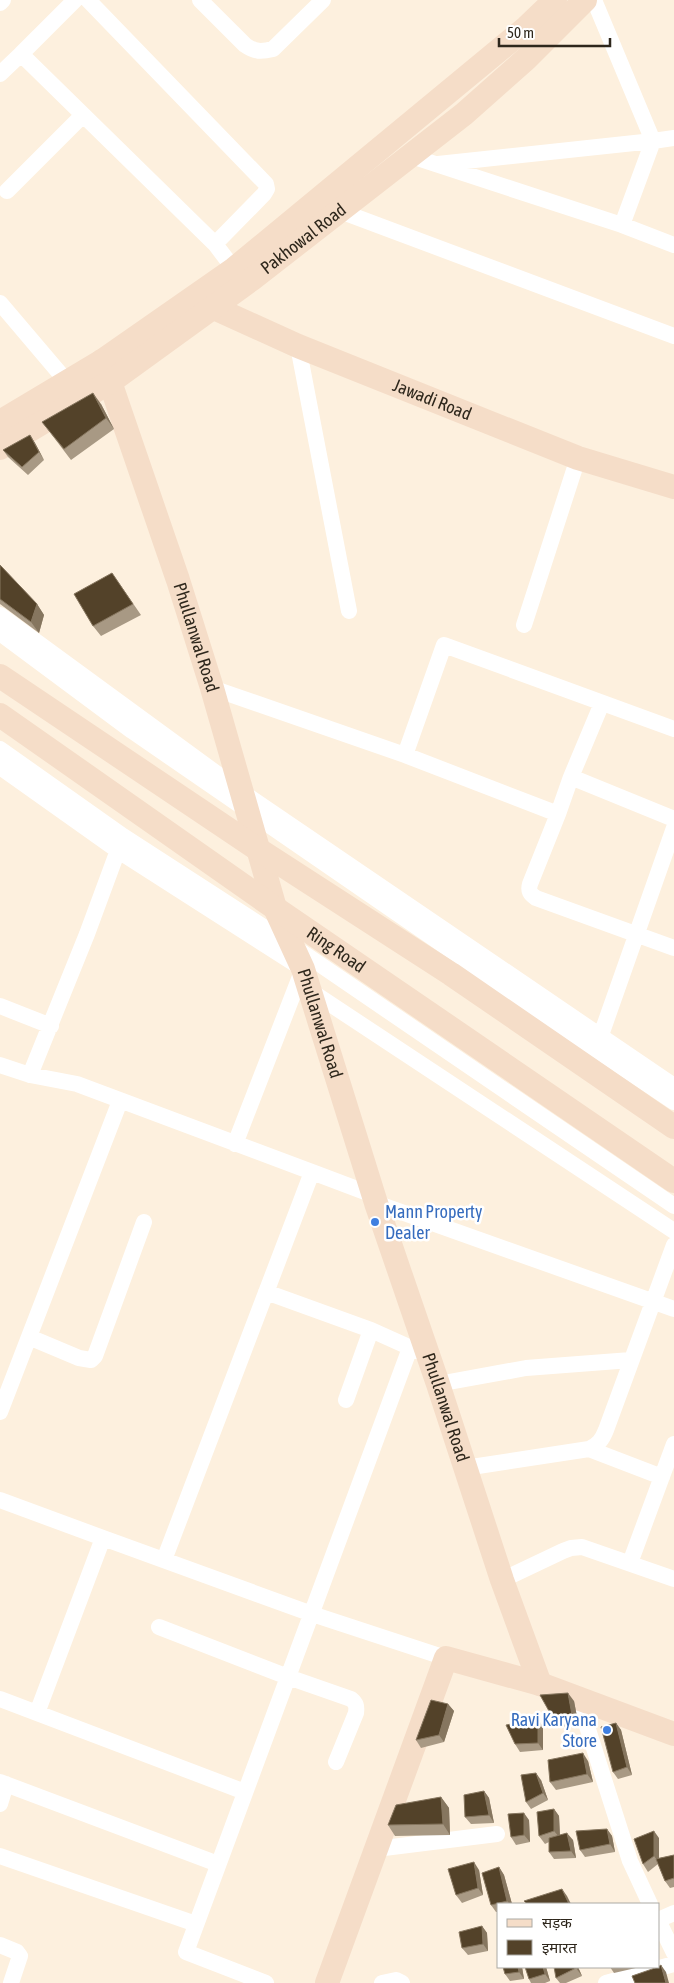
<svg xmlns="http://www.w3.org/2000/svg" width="674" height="1983" font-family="'Asap Condensed','Noto Sans Devanagari',sans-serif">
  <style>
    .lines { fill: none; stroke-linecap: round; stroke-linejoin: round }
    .street { stroke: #fff; stroke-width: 16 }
    .secondary { stroke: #f5ddc8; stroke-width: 24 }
    .wall { fill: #a89984 }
    .shaded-wall { fill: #86765f }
    .building { fill: #534229; stroke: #86765f }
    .shop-dot { fill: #3f7fe0; stroke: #fff; stroke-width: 2 }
    .labels { text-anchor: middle; stroke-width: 5; stroke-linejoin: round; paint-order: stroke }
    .street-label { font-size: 18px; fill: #2e271c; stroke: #fff }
    .shop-label { font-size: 18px; fill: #366cbe; stroke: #fff; text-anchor: start }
  </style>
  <rect width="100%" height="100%" fill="#fdf0de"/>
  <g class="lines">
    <path class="street" d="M75,0L21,54L215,244L234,269
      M88,0L266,184L267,189L264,194L215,244
      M200,0L245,45C255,52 261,52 273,49L323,0
      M0,3L3,0
      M0,74L21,54
      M411,156L622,225L653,141L674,138
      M438,164L653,141L594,0
      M7,191L83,115
      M340,211L674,336
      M622,225L674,245
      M0,303L68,383
      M298,346L349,611
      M0,615L242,792L674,1086
      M524,625L578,458
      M0,633L132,731L590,1046L674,1102
      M212,688L405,755L444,645L674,729
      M0,749L123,836L293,946L674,1206
      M405,755L558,814L571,777L602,703
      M0,767L117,850L303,969L235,1144
      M571,777L674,819
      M558,814L530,884C528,891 530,894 536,898L674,948
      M309,990L674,1231
      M0,1006L51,1026
      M601,1035L674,828
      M0,1065L30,1075L77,1084L312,1172
      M30,1075L87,934L121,842
      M376,1203L674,1309
      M266,1292L371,1330L420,1352
      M29,1337L79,1358L91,1360L95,1356L144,1222
      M438,1384L526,1368L631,1360
      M346,1400L371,1330
      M0,1412L120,1101
      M589,1449L662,1477
      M465,1468L589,1449C598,1445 602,1440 606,1430L674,1245
      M0,1500L103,1538
      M164,1560L312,1172L373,1195
      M630,1563L674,1444
      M502,1580L563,1551L571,1548L582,1547L674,1579
      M159,1627L288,1677L351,1699C356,1703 357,1706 356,1713L336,1762
      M578,1698L630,1861L650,1904
      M0,1699L37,1713L103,1538L312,1614L446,1658
      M37,1713L245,1792
      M0,1782L218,1864
      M0,1804L6,1784
      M376,1849L497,1834
      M0,1856L196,1924
      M658,1920L674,1953
      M658,1920L674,1913
      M0,1945L17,1952L20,1956L11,1983
      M266,1983L186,1952L410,1348
      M382,1983L396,1980L402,1983
      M606,1983L674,1964"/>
    <g class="secondary">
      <path id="s1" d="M204,298L212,307L298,346L578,458L674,487"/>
      <path id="s2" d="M102,361L110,382L178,580L212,688L275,908L303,969L376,1203L438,1384L502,1580L540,1684"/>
      <path d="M0,422L102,361L234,269L527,27L555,0"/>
      <path id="s3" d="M0,448L110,382L252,279L464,114L526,59L585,0"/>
      <path d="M0,676L259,850L451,974L674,1127"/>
      <path id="s4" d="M0,715L275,908L674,1181"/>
      <path d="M327,1983L446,1658L540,1684L674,1734"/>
    </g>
  </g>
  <path class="wall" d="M101,404L114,429L71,460L42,422Z
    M30,435L35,443L44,460L28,475L8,457L3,450Z
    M0,565L37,604L44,615L39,633L0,604Z
    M112,573L141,615L101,636L93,626Z
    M574,1701L578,1722L560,1728L554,1720Z
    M448,1704L454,1711L444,1742L421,1748L416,1740Z
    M538,1719L543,1727V1750L520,1752L515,1744Z
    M616,1723L621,1730L632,1775L618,1779L613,1772Z
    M588,1761L593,1782L556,1790L550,1782Z
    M541,1780L548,1800L531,1809L526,1802Z
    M484,1791L489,1798L494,1823L471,1824L465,1817Z
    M441,1797L449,1808L450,1835L395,1836L388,1825Z
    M554,1809L559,1816L560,1835L573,1840L576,1858L554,1859L549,1852V1842L545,1844L539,1836Z
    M529,1820L530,1842L516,1845L511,1837Z
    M607,1829L612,1836L615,1852L585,1857L580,1850Z
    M659,1838V1858L674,1855V1887L670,1888L665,1881L658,1864L648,1872L643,1864Z
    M499,1867L504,1875L512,1904H498V1912H496L491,1905Z
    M479,1870L483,1895L462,1903L456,1895Z
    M482,1926L487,1933L488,1951L468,1955L462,1948Z
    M503,1967H522L524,1979L510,1981L505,1974Z
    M546,1967L550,1981L545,1983H531L529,1979Z
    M578,1967L582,1976L566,1983H560L556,1978Z
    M610,1967H640L614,1973Z"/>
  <path class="shaded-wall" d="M93,393L101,404L114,429L106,418Z
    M30,435L35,443L44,460L39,452Z
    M37,604L44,615L39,633L31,622Z
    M568,1693L574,1701L578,1722L572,1715Z
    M448,1704L454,1711L444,1742L439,1735Z
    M538,1719L543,1727V1750L538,1743Z
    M616,1723L621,1730L632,1775L627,1767Z
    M583,1753L588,1761L593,1782L587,1774Z
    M536,1773L541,1780L548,1800L543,1793Z
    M484,1791L489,1798L494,1823L489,1815Z
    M441,1797L449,1808L450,1835L443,1824Z
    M554,1809L559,1816L560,1838L554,1831Z
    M524,1813L529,1820L530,1842L524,1835Z
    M607,1829L612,1836L615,1852L610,1844Z
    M654,1831L659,1838V1863L654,1856Z
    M567,1833L573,1840L576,1858L571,1851Z
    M474,1862L479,1870L483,1895L478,1888Z
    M499,1867L504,1875L512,1904H510L507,1901Z
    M562,1889L567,1896L571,1904H569Z
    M482,1926L487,1933L488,1951L483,1944Z
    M661,1965L666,1972L669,1983H666Z
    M518,1967H522L524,1979L519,1972Z
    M543,1967H546L550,1981L545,1974Z
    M576,1967H578L582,1976L576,1968Z"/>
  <path class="building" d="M93,393L106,418L64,449L42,422Z
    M30,435L39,452L22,467L3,450Z
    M0,565L37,604L31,622L0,599Z
    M112,573L133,604L93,626L74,594Z
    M568,1693L572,1715L554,1720L540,1695Z
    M431,1700L448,1704L439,1735L416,1740Z
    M538,1719V1743L515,1744L506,1725Z
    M616,1723L627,1767L613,1772L601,1727Z
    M583,1753L587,1774L550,1782L548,1760Z
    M536,1773L543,1793L526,1802L521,1775Z
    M484,1791L489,1815L465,1817L464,1795Z
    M441,1797L443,1824L388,1825L396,1805Z
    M554,1809V1831L539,1836L537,1812Z
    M524,1813V1835L511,1837L508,1814Z
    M607,1829L610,1844L580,1850L576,1831Z
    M654,1831V1856L643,1864L634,1839Z
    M567,1833L571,1851L549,1852V1838Z
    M674,1855V1878L665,1881L656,1859Z
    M474,1862L478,1888L456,1895L448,1869Z
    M499,1867L507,1901L491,1905L482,1873Z
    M562,1889L569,1904H527L524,1901Z
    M482,1926L483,1944L462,1948L459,1932Z
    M661,1965L666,1983H635L632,1976L658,1967Z
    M503,1967H518L519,1972L505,1974Z
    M525,1967H543L545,1974L529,1979Z
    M554,1967H576V1968L556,1978Z"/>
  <g class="shop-dot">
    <circle cx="375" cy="1222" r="5"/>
    <circle cx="607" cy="1730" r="5"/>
  </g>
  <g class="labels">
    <g class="street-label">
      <text dy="6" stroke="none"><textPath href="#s3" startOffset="369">Pakhowal Road</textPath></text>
      <text dy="6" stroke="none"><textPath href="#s1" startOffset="251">Jawadi Road</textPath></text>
      <text dy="6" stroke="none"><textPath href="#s2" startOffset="292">Phullanwal Road</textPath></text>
      <text dy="6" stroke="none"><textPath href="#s4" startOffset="410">Ring Road</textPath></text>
      <text dy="6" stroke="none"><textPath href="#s2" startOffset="698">Phullanwal Road</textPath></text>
      <text dy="6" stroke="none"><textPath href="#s2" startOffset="1102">Phullanwal Road</textPath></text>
    </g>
    <g class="shop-label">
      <text x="385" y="1218">Mann Property<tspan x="385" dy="21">Dealer</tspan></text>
      <text x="597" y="1726" text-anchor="end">Ravi Karyana<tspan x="597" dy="21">Store</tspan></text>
    </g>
  </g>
  <rect x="497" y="1903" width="162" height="65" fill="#ffffff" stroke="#aba9a4"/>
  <rect x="507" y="1919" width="25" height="8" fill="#f5ddc8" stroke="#aba9a4"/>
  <text x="542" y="1928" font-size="15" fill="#2e271c">सड़क</text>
  <rect x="507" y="1940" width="25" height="15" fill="#534229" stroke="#aba9a4"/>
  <text x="542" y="1953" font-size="15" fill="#2e271c">इमारत</text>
  <path d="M499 38v8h111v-8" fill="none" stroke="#2e271c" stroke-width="2.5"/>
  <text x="507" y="38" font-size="15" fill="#2e271c" stroke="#ffffff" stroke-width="4" paint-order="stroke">50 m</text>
</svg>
